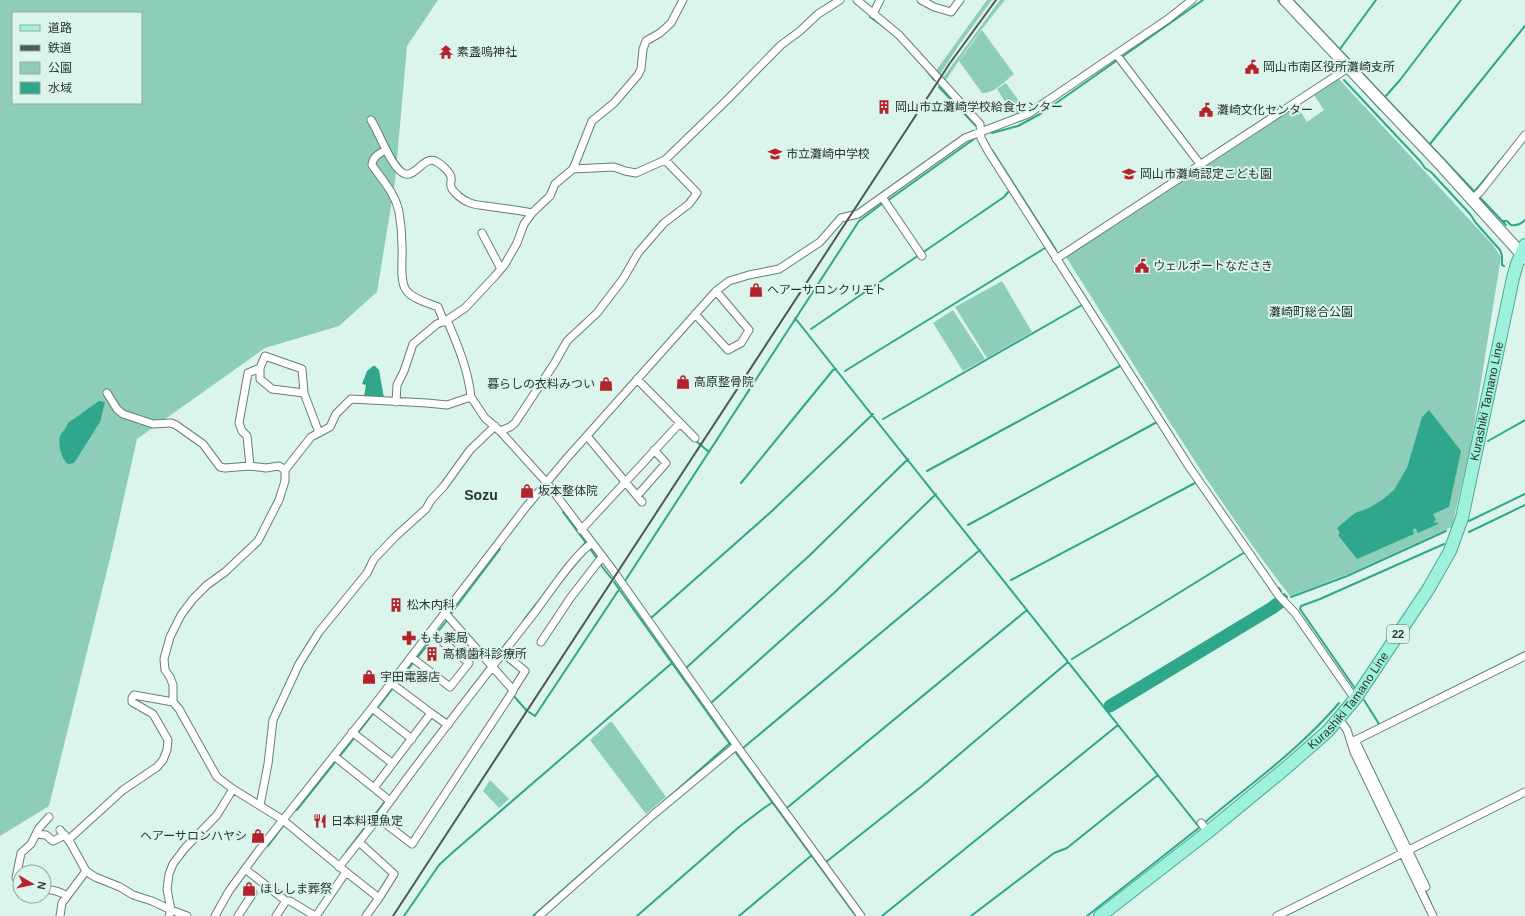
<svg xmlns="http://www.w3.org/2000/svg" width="1525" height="916" font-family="Helvetica,'Noto Sans JP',sans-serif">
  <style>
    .green { fill: #8ecdba; fill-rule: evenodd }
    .water { fill: #2ea78c }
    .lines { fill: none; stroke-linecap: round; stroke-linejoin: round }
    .stream { stroke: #2ea78c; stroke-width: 2 }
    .river { stroke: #2ea78c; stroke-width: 13 }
    .street-casing { stroke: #677e77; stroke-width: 9 }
    .secondary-casing { stroke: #677e77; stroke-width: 13 }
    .primary-casing { stroke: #4caa92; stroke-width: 14 }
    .street { stroke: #fff; stroke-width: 7 }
    .secondary { stroke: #fff; stroke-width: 11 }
    .primary { stroke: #9ef2dd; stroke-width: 12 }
    .rail { stroke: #4e5a56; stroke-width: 2 }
    .labels { text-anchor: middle; stroke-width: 4; stroke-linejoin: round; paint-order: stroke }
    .shield { fill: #dbf4ec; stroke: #606e69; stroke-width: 1 }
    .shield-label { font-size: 11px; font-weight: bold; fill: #2b3431 }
    .poi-label { font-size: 12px; fill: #2b3431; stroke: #dbf4ec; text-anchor: start }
    .park-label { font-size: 12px; fill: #1a2e28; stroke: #dbf4ec }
    .street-label { font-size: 12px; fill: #2b3431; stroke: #dbf4ec }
    .quarter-label { font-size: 14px; font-weight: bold; fill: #2b3431; stroke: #dbf4ec }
  </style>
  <rect width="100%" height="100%" fill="#dbf4ec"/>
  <path class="green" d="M0,0H438L407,46L395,182L377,292L339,326L265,348L137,439L113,546L49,806L0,836ZM13,13H141V103H13Z
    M987,0H992L959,45L939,76L935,72Z
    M1000,0H1005C984,26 963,53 945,82L942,79Z
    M982,30L1014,74C1005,81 994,94 982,93L959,61Z
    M1338,78L1493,245L1501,257L1471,444L1452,527L1348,574L1290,596C1207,489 1139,371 1066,257L1297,106L1307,122L1324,110L1314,95Z
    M1006,83L1026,111L1014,116L997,89Z
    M1002,281L1032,332L987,358L955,307Z
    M953,310L985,359L963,371L933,323Z
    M610,722H612L666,797L646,814L590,740Z
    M490,780L509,799L499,808L483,791Z"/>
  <path class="water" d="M373,366H375L379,370L384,398L364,396L366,385L362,384L367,371Z
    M99,401L105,402L100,422L74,463L68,464C61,459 57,442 61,434C64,430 67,427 68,423Z
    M1429,410L1461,451L1449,507L1433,514L1436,520L1434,521V523L1437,522L1438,524L1418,533L1415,528L1413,530L1414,534L1357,559L1338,535L1340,533L1337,528L1355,513L1369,508L1382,500L1394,490L1407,468L1422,417Z"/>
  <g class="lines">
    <path class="stream" d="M1278,0L1281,4
      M1293,0L1506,225
      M870,17L884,27
      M1340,49L1376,0
      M926,70L934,80
      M1344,80L1420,161L1425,168L1431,172L1470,214L1476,223L1500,250L1502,256V265L1504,266
      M1359,86L1380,109
      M939,87L976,126
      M1385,97L1400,80L1461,0
      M992,133L1018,126L1042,113L1203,0
      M1430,144L1525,26
      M992,150L1056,250
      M1475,191L1505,155
      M887,201L974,139
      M1503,221H1507L1511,225C1517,226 1521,224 1525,220
      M922,253L1004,197L1009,191
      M1064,264L1180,446
      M795,318L1199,827
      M811,329L919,255
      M845,371L1045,248
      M883,419L1082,305
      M696,441L709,452
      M1488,441L1525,420
      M927,471L1120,366
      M741,483L833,370L836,369
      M563,512L586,543
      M1469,521L1525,494
      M968,525L1157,422
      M1469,532L1525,505
      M589,547L598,560
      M580,549L586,542
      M600,564L611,578
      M1011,580L1195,483
      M625,581L859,221L883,203
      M614,582L732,747
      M1279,588L1281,591
      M1284,594L1287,597
      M1291,597L1347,576L1446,531
      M450,615L500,549
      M651,618L772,511L873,414
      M523,621L536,604
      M436,634L448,619
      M1072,659L1245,552
      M686,668L810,555L908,459
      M396,684L433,638
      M1354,687L1300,609L1301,606L1320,599L1444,544
      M513,695L526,710
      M1364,700L1379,724
      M711,703L834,593L936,494
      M529,712L535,716L620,588
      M358,733L393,688
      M1359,735L1525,652
      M743,748L980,550
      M734,750L856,916
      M660,805L729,744
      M788,807L1027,610
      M297,810L355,737
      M1203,824C1249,785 1299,750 1339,703
      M268,846L283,826
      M346,852L386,800
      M826,862L922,786L1068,662
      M1424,888L1431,904
      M404,916L439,865L452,853L672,663
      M533,916L632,829
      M637,916L739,827L764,808L773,802
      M739,916L812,855
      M882,916L1118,725
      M971,916L1054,853L1067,848L1158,775
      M1087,916L1200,827"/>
    <path class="river" d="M1110,706L1272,608L1280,602"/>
    <defs>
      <path id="street" d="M857,0L899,35L980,124L981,138L988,151L1190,468L1279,596L1295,613L1355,699
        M921,0L934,7L951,12L960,0
        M873,14L880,0
        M1116,54L1200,164
        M371,120C379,132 392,170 405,174C416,177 425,154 437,162C441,164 450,172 451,177C452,181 449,185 452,189C455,194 463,200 468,202C473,205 480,205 486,206C501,208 516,210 532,213
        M385,150C379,154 373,156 372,165C383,181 395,193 399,212C401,223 402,235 402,246C403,258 399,280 406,290C412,299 428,303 438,307L444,322
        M573,169L614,167L625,171L636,173L665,160L728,99L781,45L800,31L818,14L840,0
        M882,197L922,256
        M1472,199L1480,192L1525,135
        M482,233L501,269
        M1056,259L1348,68
        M695,314L728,350L741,343L749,330L716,291
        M447,320C458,346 468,369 471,397
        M260,368V379L272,389L304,393
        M637,379L695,438
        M107,393L117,409L123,414L153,424L171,423L176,425L203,444L220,467L225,468L250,466L266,468L279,466L285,470
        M396,402L397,385L404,371L413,344L437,324L447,320L465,308L495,276L505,264L517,243L524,224L532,213L550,196L555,184L573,169L592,121L614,103L638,75L641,69L643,49L646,41L660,33L671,23L683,0
        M500,431L510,427L515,423L554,364L567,341L597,313L623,279L638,253L664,223L689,204L697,193L665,160
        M587,436L642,502
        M250,466L247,436L242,431L239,423L248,373L260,368L265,356L302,369L304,393L319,433
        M637,496L666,463L654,450
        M581,530L680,423
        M445,613L513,690
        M541,642L571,597L602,557
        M503,653L525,671L513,690V691L412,844L378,818C428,748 482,680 535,612C548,595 575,554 591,544
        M411,657L450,687L469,663L430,632
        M372,708L412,739
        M431,713L448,725
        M1339,719L1347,730L1354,752L1433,916
        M352,732L392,763
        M1355,740L1426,887
        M1352,742L1525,656
        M334,756L374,788L431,713L391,683
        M374,788L390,801
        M260,805L268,764L273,720L299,664L319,632L367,573L374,559L396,536L426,509L431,500L444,486L470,450L495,426
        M1201,823L1208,832
        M60,830L70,842L86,871L95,877L120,887L133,895L152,901L171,910L187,916
        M36,834L39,828L49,817
        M68,840L123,790L157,767L163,760L167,750L168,740L153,714L132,702V698L134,695L173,702
        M359,842L394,874L379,898
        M339,867L378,818
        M245,869L286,901H290L315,916
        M20,884L16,878L21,853L31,844L36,834L46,835L53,841L65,835
        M44,890C53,889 59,891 67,896
        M60,916L62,903L86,871
        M169,916L171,910L167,889L169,874L173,864L185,848L217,815L233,789
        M215,916L229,891L259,850L372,708L526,507L567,458L716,291L729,281L749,275L779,269L820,242L841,218L858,214L965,138L1028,114L1168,19L1192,0
        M238,916L253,893
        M276,916L286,901
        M316,916L346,872
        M366,916L379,898L346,872L283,820L233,789L217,777L179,709L173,702V685L170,677L165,670L164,659L170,637L181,615L193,599L207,585L225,572L258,541L279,500L285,481V470L311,437L330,427L336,414L351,399L427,403L447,405L471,397L485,418L500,431L547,483L612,569L742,753L861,916
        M539,916L654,814L736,746
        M1277,916L1525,792"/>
      <path id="secondary" d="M1285,0L1440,164L1525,258"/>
      <g id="primary">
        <path id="s1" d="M1100,916L1208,832L1287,767L1328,731L1355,699L1429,588L1450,551L1462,518L1513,278L1517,264L1525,245"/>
      </g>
    </defs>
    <use href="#street" class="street-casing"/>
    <use href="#secondary" class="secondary-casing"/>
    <use href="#primary" class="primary-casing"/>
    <use href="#street" class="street"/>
    <use href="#secondary" class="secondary"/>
    <use href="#primary" class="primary"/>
    <path class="rail" d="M393,916L950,63L996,0"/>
  </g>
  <defs>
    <symbol id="temple-bare" viewBox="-9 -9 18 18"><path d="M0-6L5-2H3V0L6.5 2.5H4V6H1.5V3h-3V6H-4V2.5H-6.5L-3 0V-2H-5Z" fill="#b4232b" stroke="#dbf4ec" stroke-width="2.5" paint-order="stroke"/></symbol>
    <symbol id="civic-bare" viewBox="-9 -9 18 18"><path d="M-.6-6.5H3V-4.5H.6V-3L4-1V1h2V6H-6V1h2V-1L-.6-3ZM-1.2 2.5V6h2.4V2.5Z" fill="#b4232b" stroke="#dbf4ec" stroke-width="2.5" paint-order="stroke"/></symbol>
    <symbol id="building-bare" viewBox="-9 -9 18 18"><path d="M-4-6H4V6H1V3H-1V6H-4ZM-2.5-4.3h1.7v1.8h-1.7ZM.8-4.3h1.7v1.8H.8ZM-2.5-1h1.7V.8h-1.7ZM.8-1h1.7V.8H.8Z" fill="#b4232b" stroke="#dbf4ec" stroke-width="2.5" paint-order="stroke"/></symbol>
    <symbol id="school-bare" viewBox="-9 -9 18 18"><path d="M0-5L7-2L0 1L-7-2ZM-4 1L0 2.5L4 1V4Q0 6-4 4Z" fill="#b4232b" stroke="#dbf4ec" stroke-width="2.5" paint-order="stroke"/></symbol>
    <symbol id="shop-bare" viewBox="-9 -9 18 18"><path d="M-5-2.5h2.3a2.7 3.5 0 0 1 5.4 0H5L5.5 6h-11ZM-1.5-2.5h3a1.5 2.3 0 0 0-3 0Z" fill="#b4232b" stroke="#dbf4ec" stroke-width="2.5" paint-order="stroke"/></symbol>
    <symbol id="pharmacy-bare" viewBox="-9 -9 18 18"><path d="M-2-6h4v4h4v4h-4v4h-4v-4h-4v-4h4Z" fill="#b4232b" stroke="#dbf4ec" stroke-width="2.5" paint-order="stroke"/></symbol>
    <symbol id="restaurant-bare" viewBox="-9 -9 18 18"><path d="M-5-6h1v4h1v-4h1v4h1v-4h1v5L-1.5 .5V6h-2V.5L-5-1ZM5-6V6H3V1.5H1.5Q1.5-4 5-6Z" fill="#b4232b" stroke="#dbf4ec" stroke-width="2.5" paint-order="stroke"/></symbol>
  </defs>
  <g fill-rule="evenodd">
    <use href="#temple-bare" x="436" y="42" width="20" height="20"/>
    <use href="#civic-bare" x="1242" y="57" width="20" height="20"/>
    <use href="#building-bare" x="874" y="97" width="20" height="20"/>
    <use href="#civic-bare" x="1196" y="100" width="20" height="20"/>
    <use href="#school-bare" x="765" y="144" width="20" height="20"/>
    <use href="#school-bare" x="1119" y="164" width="20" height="20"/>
    <use href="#civic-bare" x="1132" y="256" width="20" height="20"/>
    <use href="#shop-bare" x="746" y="280" width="20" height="20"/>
    <use href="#shop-bare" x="673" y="372" width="20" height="20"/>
    <use href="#shop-bare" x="596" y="374" width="20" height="20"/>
    <use href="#shop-bare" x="517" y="481" width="20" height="20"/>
    <use href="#building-bare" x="386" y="595" width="20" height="20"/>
    <use href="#pharmacy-bare" x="399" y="628" width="20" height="20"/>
    <use href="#building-bare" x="422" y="644" width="20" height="20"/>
    <use href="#shop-bare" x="359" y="667" width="20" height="20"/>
    <use href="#restaurant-bare" x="310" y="811" width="20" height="20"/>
    <use href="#shop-bare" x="248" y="826" width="20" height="20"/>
    <use href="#shop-bare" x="239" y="879" width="20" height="20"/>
  </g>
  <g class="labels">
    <rect class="shield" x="1387" y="625" width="22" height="18" rx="3"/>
    <g class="shield-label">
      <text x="1398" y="638">22</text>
    </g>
    <g class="poi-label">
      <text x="457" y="56">素盞嗚神社</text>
      <text x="1263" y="71">岡山市南区役所灘崎支所</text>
      <text x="895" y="111">岡山市立灘崎学校給食センター</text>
      <text x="1217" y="114">灘崎文化センター</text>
      <text x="786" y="158">市立灘崎中学校</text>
      <text x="1140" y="178">岡山市灘崎認定こども園</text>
      <text x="1153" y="270">ウェルポートなださき</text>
      <text x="767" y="294">ヘアーサロンクリモト</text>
      <text x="694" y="386">高原整骨院</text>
      <text x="595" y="388" text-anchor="end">暮らしの衣料みつい</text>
      <text x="538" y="495">坂本整体院</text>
      <text x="407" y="609">松木内科</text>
      <text x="420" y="642">もも薬局</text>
      <text x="443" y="658">高橋歯科診療所</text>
      <text x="380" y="681">宇田電器店</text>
      <text x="331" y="825">日本料理魚定</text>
      <text x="247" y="840" text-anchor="end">ヘアーサロンハヤシ</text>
      <text x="260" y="893">ほししま葬祭</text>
    </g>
    <g class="park-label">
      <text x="1311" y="316">灘崎町総合公園</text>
    </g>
    <g class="street-label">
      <text dy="4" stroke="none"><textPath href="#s1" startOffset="666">Kurashiki Tamano Line</textPath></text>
      <text dy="4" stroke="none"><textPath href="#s1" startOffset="330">Kurashiki Tamano Line</textPath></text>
    </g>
    <g class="quarter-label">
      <text x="481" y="500">Sozu</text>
    </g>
  </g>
  <rect x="12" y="12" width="130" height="92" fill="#dbf4ec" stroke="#95a7a1"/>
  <rect x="20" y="25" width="20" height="6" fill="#9ef2dd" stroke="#95a7a1"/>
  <text x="48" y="32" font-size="12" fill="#2b3431">道路</text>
  <rect x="20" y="45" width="20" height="6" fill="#4e5a56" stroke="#95a7a1"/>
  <text x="48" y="52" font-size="12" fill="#2b3431">鉄道</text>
  <rect x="20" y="62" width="20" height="12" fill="#8ecdba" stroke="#95a7a1"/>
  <text x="48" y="72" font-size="12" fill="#2b3431">公園</text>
  <rect x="20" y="82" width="20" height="12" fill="#2ea78c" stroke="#95a7a1"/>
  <text x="48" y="92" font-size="12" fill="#2b3431">水域</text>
  <g transform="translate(32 884) rotate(99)"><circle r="19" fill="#dbf4ec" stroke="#95a7a1"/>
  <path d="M0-3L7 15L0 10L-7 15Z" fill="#b4232b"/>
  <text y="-6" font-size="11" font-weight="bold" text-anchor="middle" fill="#2b3431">N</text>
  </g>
</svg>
